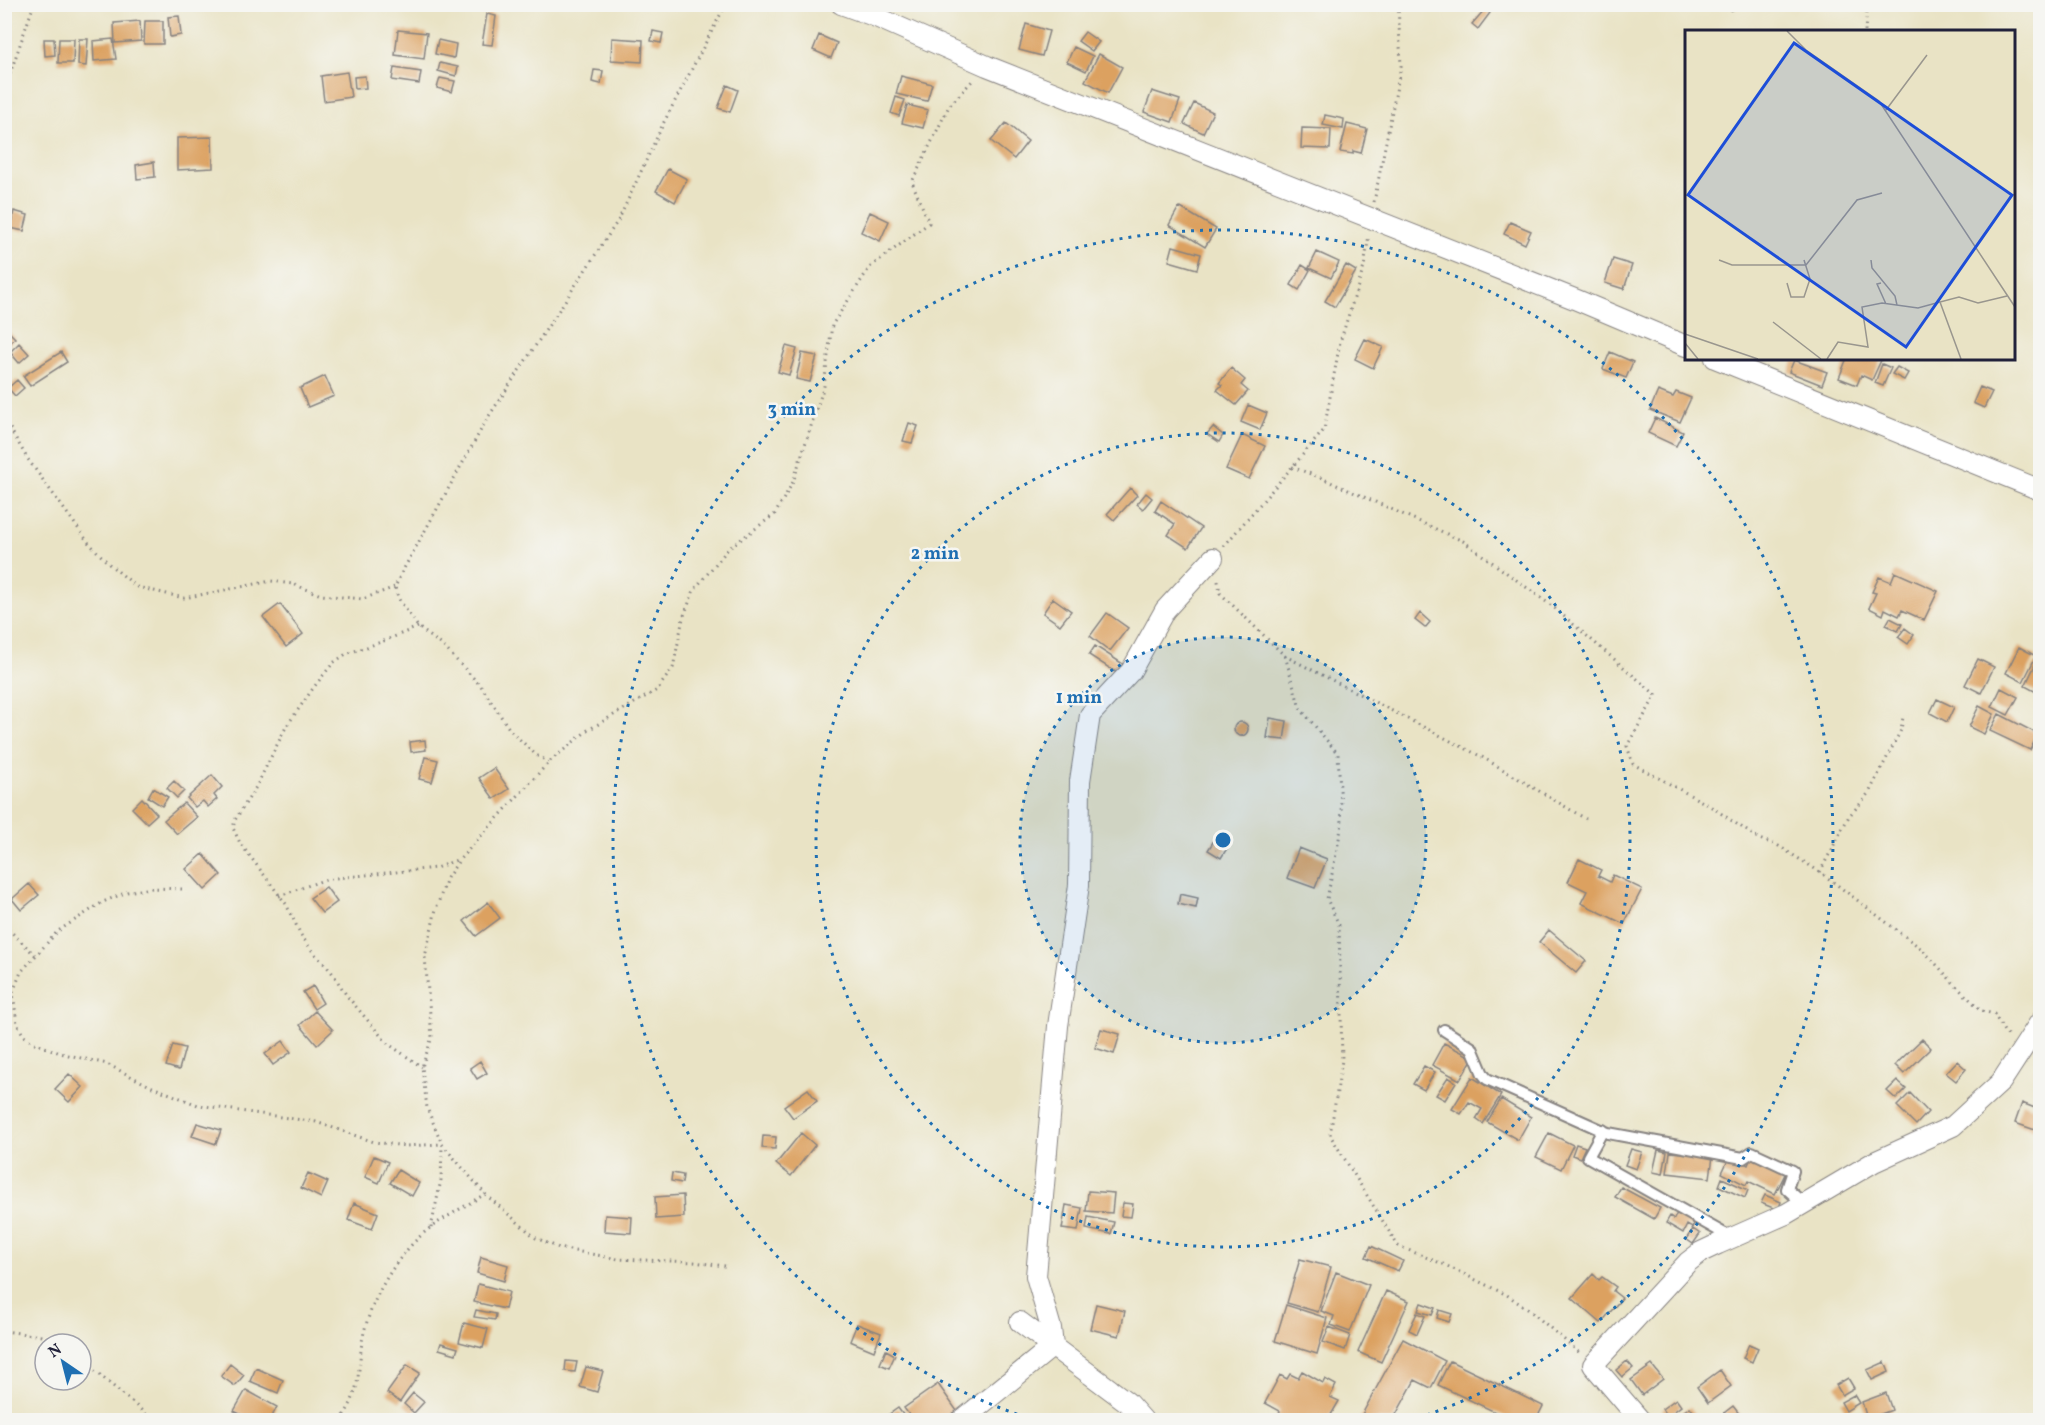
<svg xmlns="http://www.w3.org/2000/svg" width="2045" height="1425" font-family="Vollkorn,serif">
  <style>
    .building { fill: #dca161 }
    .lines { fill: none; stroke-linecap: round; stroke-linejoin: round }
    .service-casing { stroke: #868280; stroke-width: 14 }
    .minor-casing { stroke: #868280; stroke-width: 22 }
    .path { stroke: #868280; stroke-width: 3; stroke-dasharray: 1.5 4.5; stroke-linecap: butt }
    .service { stroke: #fff; stroke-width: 10 }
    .minor { stroke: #fff; stroke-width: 20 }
    .ring { fill: none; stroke: #1f6fb2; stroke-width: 3; stroke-dasharray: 3 6 }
    .inset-road { fill: none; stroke: #99968e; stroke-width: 1.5 }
    .view { fill: #1d4ed8; fill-opacity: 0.15; stroke: #1d4ed8; stroke-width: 3 }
    .inset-edge { fill: none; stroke: #22223b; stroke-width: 3 }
    .centre { fill: #1f6fb2; stroke: #f6f6f2; stroke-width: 3 }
    .ring-label { font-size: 18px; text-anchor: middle; font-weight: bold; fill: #1f6fb2; stroke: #f6f6f2; stroke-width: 5; stroke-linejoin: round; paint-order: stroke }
  </style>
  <rect width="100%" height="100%" fill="#f6f6f2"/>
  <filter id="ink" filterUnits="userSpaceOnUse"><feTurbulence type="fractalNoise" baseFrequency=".0167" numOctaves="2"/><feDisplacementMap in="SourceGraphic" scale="12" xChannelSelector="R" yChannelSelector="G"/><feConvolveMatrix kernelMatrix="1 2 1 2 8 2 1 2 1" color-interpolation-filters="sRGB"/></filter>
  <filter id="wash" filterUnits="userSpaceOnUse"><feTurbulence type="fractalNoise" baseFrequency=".008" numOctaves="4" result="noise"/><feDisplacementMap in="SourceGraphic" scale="24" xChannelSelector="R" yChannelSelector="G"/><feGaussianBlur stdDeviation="1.35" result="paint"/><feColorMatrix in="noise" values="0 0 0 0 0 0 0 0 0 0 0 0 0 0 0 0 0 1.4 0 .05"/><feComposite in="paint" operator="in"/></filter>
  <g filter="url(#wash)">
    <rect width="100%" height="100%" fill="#e9e3c5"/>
    <g id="blocks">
      <path class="building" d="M1485,9L1490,13L1478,29L1472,24Z
        M487,14L496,16L492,45L482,44Z
        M179,16L181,35L170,37L168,17Z
        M140,21L141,41L115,43L114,23Z
        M145,21H163V44H144Z
        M1026,24L1049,31L1042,56L1019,50Z
        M398,30L427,33L424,59L395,55Z
        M653,31L663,33L661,43L651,41Z
        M1085,32L1099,42L1092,51L1078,41Z
        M819,35L837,43L831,58L813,50Z
        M612,38L643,40L642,62L611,60Z
        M44,39H54L55,55L45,56Z
        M59,39H74L73,63H58Z
        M79,39H88L86,66L78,65Z
        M113,39L116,59L94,61L93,41Z
        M438,40L456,44L454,58L435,54Z
        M1074,47L1093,56L1086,71L1067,62Z
        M1099,54L1122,67L1108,93L1085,81Z
        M440,63L458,67L456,76L438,71Z
        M394,68L421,72L419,84L392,80Z
        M594,70L603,71L601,84L592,82Z
        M347,72L351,97L324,101L321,76Z
        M365,76L366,88L355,89L354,77Z
        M901,76L932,84L927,101L896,94Z
        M440,78L455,81L452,92L437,88Z
        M727,85L738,90L730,112L718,108Z
        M1152,91L1180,100L1172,122L1144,112Z
        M896,97L905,100L899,116L891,113Z
        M1194,103L1213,112L1203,133L1184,124Z
        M907,105L928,110L923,128L902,123Z
        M1325,115L1344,119L1343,129L1323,125Z
        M1006,123L1028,141L1014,159L991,141Z
        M1347,124L1367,129L1361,153L1353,151V154L1340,152Z
        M1302,128L1331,129L1330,149L1301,148Z
        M212,137L213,168L177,170V138Z
        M154,162L155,177L137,179L136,165Z
        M668,169L687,179L675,202L656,191Z
        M1179,207L1216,229L1205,247L1169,225Z
        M14,211L28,215L24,231L10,228Z
        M870,212L889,221L880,241L861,232Z
        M1510,222L1531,231L1525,244L1504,234Z
        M1173,246L1201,254L1197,269L1169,261Z
        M1317,252L1339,262L1331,278L1309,268Z
        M1613,259L1632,265L1624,289L1605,283Z
        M1302,265L1310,270L1299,290L1291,285Z
        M1346,265L1356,271L1335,307L1325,301Z
        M7,330L15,338L4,349V332Z
        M1365,339L1383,347L1373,368L1355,359Z
        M19,343L29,354L19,363L10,352Z
        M786,346L797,349L789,375L778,372Z
        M61,352L67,362L30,386L23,376Z
        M1610,352L1633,362L1626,378L1603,369Z
        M802,353L817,356L810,382L796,379Z
        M1847,358H1882L1872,380L1861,375L1857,385L1839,378Z
        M1794,360L1827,372L1822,385L1789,372Z
        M1882,364L1891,368L1883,386L1875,383Z
        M1897,367L1908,373L1904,380L1892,374Z
        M1231,368L1245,380L1241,385L1248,391L1236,405L1217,390L1222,385L1219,383Z
        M325,376L334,396L308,407L300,388Z
        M17,380L24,388L15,396L8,388Z
        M1980,387L1992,392L1984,408L1973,403Z
        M1658,391L1673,397L1676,392L1691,398L1680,422L1650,410Z
        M1248,405L1267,413L1260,430L1241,422Z
        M1655,418L1683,432L1676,446L1648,433Z
        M909,423L918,426L912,443L903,441Z
        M1213,427L1223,435L1219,442L1207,434Z
        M1242,435L1265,446L1249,479L1226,469Z
        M1130,488L1137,495L1114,520L1107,514Z
        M1146,493L1152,498L1143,509L1137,504Z
        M1161,501L1201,528L1188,548L1168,535L1175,524L1155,511Z
        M1895,572L1938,591L1924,620L1902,610L1899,616L1885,609L1883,615L1869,608L1876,593L1872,592L1879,577L1891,582Z
        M1053,598L1071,611L1060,625L1043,613Z
        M280,604L303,634L286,647L263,617Z
        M1107,613L1128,628L1110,651L1090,636Z
        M1420,613L1430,622L1425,628L1415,620Z
        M1890,618L1902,624L1898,631L1886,625Z
        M1905,628L1914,635L1908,644L1898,637Z
        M1095,646L1123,664L1117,673L1089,655Z
        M2019,647L2036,656L2023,682L2006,673Z
        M1978,659L1994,667L1981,693L1965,685Z
        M2038,659L2040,660V694L2025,686Z
        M2001,688L2018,697L2008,715L1992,707Z
        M1937,699L1954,707L1947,722L1930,713Z
        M1979,706L1994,714L1984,734L1969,727Z
        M1999,714L2038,734L2030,750L1990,731Z
        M1270,718L1287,721L1284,740L1267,738Z
        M1234 729a7 7 0 1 1 14 0a7 7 0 1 1-14 0Z
        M425,740L426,750L411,752L410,742Z
        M425,757L438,760L432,782L419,779Z
        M494,768L509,789L494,799L479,778Z
        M212,775L222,787L214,795L217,799L208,807L203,801L195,807L187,798Z
        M174,781L184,791L177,798L167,788Z
        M153,788L168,797L162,806L148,797Z
        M142,798L157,814L147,823L132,808Z
        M184,803L197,817L177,834L164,820Z
        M1218,834L1231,842L1221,858L1208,850Z
        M1299,848L1327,859L1315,888L1287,878Z
        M203,854L221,875L205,890L186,869Z
        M1579,859L1601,870L1598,876L1610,882L1613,875L1642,889L1624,924L1581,903L1587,891L1568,882Z
        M29,884L39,895L21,910L12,899Z
        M326,887L337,902L322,913L310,898Z
        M1180,894L1198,898L1196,908L1178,904Z
        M488,902L500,918L476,936L464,921Z
        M1549,930L1586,961L1576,973L1539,942Z
        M313,986L323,1003L314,1009L303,992Z
        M315,1011L333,1030L317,1045L300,1025Z
        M1101,1029L1120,1034L1114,1054L1095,1048Z
        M1922,1039L1931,1048L1904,1074L1895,1065Z
        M283,1041L291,1052L273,1065L265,1054Z
        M1444,1043L1473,1058L1460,1080L1432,1065Z
        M173,1045L185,1048L179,1070L166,1066Z
        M480,1061L487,1073L477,1079L470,1068Z
        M1957,1061L1966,1069L1956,1081L1946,1073Z
        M1424,1066L1435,1072L1424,1090L1413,1084Z
        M69,1074L83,1087L69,1102L55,1089Z
        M1448,1077L1456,1082L1445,1100L1436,1095Z
        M1472,1077L1501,1095L1483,1124L1476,1119L1482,1109L1469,1102L1461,1114L1452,1109Z
        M1897,1081L1906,1089L1896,1099L1887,1091Z
        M808,1089L817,1101L793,1118L784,1106Z
        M1910,1093L1928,1112L1916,1125L1897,1106Z
        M1501,1099L1531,1117L1518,1140L1487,1122Z
        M2022,1103L2040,1110L2035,1130L2015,1123Z
        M197,1123L221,1130L216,1144L192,1136Z
        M801,1133L815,1145L791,1176L776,1164Z
        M1549,1133L1573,1145L1561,1169L1536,1157Z
        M763,1136L776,1137L775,1149L762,1148Z
        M1576,1144L1585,1147L1580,1158L1572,1155Z
        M1631,1149L1642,1152L1636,1169L1625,1165Z
        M1658,1150L1667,1152L1663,1174L1653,1172Z
        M1670,1152L1713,1156L1710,1178L1667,1173Z
        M374,1156L388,1162L379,1183L365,1177Z
        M1752,1156L1786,1172L1775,1194L1748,1181L1746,1185L1722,1173L1728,1160L1731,1162L1733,1157L1748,1165Z
        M398,1170L419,1183L412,1196L390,1183Z
        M308,1173L328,1182L321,1198L301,1188Z
        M672,1173L683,1175L682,1183L671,1181Z
        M1722,1178L1748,1190L1745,1198L1719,1186Z
        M1621,1187L1660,1208L1654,1219L1615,1197Z
        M1088,1191L1114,1193L1112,1213L1086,1211Z
        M683,1195L684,1217L656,1219L655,1197Z
        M1765,1195L1781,1202L1778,1210L1761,1203Z
        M354,1203L378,1213L372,1229L348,1220Z
        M1123,1203L1133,1204L1131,1217L1121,1216Z
        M1066,1205L1082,1208L1078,1231L1062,1229Z
        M1678,1211L1696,1221L1692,1228L1687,1225L1683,1233L1666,1223L1670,1216L1674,1219Z
        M605,1215L632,1217L631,1233L604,1231Z
        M1088,1217L1114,1222L1111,1234L1086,1229Z
        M1693,1229L1700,1234L1693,1244L1686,1239Z
        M1371,1246L1403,1261L1398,1271L1366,1257Z
        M481,1257L508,1265L504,1281L477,1273Z
        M1300,1259L1331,1267L1318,1312L1287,1303Z
        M1336,1272L1369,1285L1350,1332L1331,1325L1334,1316L1321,1311Z
        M1593,1274L1599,1280L1602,1277L1616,1287L1613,1291L1622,1298L1601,1323L1572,1298Z
        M478,1284L509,1292L505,1309L474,1302Z
        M1386,1291L1409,1301L1381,1362L1358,1352Z
        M1421,1303L1435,1308L1432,1315L1418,1311Z
        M1096,1304L1125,1311L1119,1336L1090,1329Z
        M1286,1305L1327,1318L1317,1354L1275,1341Z
        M476,1310L496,1314L495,1320L474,1317Z
        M1439,1310L1452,1314L1449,1322L1437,1318Z
        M1417,1313L1425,1316L1417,1334L1409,1330Z
        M464,1323L488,1329L483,1348L459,1342Z
        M857,1324L881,1333L874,1351L850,1341Z
        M1329,1327L1350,1335L1345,1350L1323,1342Z
        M1403,1339L1445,1361L1431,1388L1415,1380L1393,1420H1359Z
        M441,1343L458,1348L456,1354L439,1349Z
        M1749,1344L1758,1348L1752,1362L1743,1358Z
        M886,1350L895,1355L889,1368L880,1364Z
        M566,1361L577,1362L575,1372L565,1371Z
        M1450,1361L1543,1406L1536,1420H1512L1438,1385Z
        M1627,1361L1633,1368L1622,1377L1616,1370Z
        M1885,1362L1889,1372L1872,1380L1867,1370Z
        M230,1364L244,1375L235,1386L221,1376Z
        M407,1365L420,1373L400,1402L387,1393Z
        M1652,1365L1663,1379L1642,1395L1631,1380Z
        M586,1367L603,1371L597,1392L580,1387Z
        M256,1368L283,1380L278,1393L250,1381Z
        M1720,1370L1731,1386L1708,1403L1697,1387Z
        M1302,1371L1323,1383L1325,1379L1336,1385L1330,1397L1339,1401L1328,1420H1297L1292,1418L1290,1420H1284L1277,1417L1280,1411L1265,1403L1280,1375L1287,1379L1290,1374L1298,1378Z
        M1848,1378L1854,1388L1842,1395L1836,1385Z
        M938,1384L957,1411L943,1420H913L904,1408Z
        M246,1390L277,1407L270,1420H252L234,1411Z
        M413,1393L424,1402L414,1413L404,1404Z
        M1886,1393L1892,1410L1867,1419L1862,1402Z
        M1854,1395L1859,1403L1846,1411L1841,1402Z
        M1676,1399L1681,1406L1667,1417L1662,1409Z
        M1733,1406L1744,1420H1729L1724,1413Z
        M1690,1407L1699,1420H1671Z
        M898,1408L907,1420H881Z"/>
    </g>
  </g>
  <g filter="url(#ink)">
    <use href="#blocks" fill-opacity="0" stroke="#868280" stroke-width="1.5"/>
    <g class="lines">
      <defs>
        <path id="service" d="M1444,1030L1472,1048L1483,1074L1487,1079L1608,1133L1743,1158L1752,1152L1793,1171L1787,1189L1804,1204
          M1603,1130L1588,1157L1732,1238"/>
        <path id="minor" d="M841,4L874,16L987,66L1577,300L1686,346
          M1715,358L2040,490
          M1020,1322L1127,1402L1143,1420
          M962,1420L1053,1346L1051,1328L1036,1276L1058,1026L1079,885L1080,781L1090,715L1131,671L1165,610L1213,558
          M1640,1420L1593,1365L1688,1262L1701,1252L1718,1244L1786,1214L1874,1162L1953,1126L2001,1082L2040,1022"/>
      </defs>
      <use href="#service" class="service-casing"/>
      <use href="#minor" class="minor-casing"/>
      <path class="path" d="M1730,4L1732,11
        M1865,32L1867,4
        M4,91L34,4
        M1374,202L1401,66L1398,4
        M4,418L27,458L88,542L109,564L137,587L184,598L271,581L293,584L321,595L363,599L395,587
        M1292,467L1319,477L1463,541L1552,606L1656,695L1627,746L1633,764L1710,806L1759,839L1777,845L1820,872L1923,950L1959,989L1982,1011L1994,1014L2005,1033L2010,1037
        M1224,546L1324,430L1340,342L1364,267L1369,235
        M1218,581L1220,593L1285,656L1482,757L1586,819
        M418,627L381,642L346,654L333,663L314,687L286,727L256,787L235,820L233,828L240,843L286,904L301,935L313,952L331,971L347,996L387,1043L422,1067
        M1285,656L1300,708L1338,754L1342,824L1327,899L1339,925L1342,1060L1330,1135L1398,1246L1443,1264L1507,1295L1529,1310L1581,1354
        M549,762L536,755L510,730L481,686L442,645L418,627L398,598L395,587L402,572L487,419L619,219L664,122L726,4
        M1820,872L1849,816L1861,803L1870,791L1901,730L1903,717
        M182,889L152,888L127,892L103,902L58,931L21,972L13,992L17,1024L24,1036L32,1042L60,1053L107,1064L150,1086L198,1105L316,1122L374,1142L406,1146L442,1144
        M279,896L321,881L336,878L436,868L459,859
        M4,925L35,955
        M431,1228L441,1180L442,1146
        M725,1266L694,1262L618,1259L559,1248L536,1238L485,1194L442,1144L427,1108L422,1067L432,1037L425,957L436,909L447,878L460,859L549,762L588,730L657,690L673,668L683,618L694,590L728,549L775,514L793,482L824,386L832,325L870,267L929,223L912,182L949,106L973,80
        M4,1331L41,1336L59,1344
        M81,1359L153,1420
        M340,1420C360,1397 358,1370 362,1342C369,1301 397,1253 430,1228C447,1216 467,1205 485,1194"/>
      <use href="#service" class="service"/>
      <use href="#minor" class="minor"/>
    </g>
  </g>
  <circle cx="1223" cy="840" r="203" fill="#1f6fb2" fill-opacity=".12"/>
  <g class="ring">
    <circle cx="1223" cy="840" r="203"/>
    <circle cx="1223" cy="840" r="407"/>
    <path d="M1034 1420A610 610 0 1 1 1412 1420"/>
  </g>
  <g transform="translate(1685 30)">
    <rect width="330" height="330" fill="#e9e3c5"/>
    <path class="inset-road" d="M102,1L121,20L194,71L330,277M201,80L242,25M34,230L47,235H121L172,170L197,163M186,230L187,238L210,266L212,275M102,253L106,267H119L125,249L119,230M196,253L192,254L201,274M88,292L136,329M0,304L73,329M0,313L13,329M142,329L153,312L183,317L177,277L197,273L233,278L255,272M276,329L255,272L274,267L293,273L322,266"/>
    <path class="view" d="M109,13L327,165L221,317L3,165Z"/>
    <rect width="330" height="330" class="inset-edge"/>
  </g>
  <circle cx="1223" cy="840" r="9" class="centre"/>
  <g class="ring-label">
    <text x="792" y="415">3 min</text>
    <text x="935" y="559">2 min</text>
    <text x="1079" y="703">1 min</text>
  </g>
  <rect width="2045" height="1425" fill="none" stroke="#f6f6f2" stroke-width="24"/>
  <g transform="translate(63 1362) rotate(325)"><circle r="28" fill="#f6f6f2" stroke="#a1a1a9" stroke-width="1.5"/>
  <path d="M0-4.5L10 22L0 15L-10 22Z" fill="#1f6fb2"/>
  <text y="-9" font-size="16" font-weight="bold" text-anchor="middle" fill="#22223b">N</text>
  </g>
</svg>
